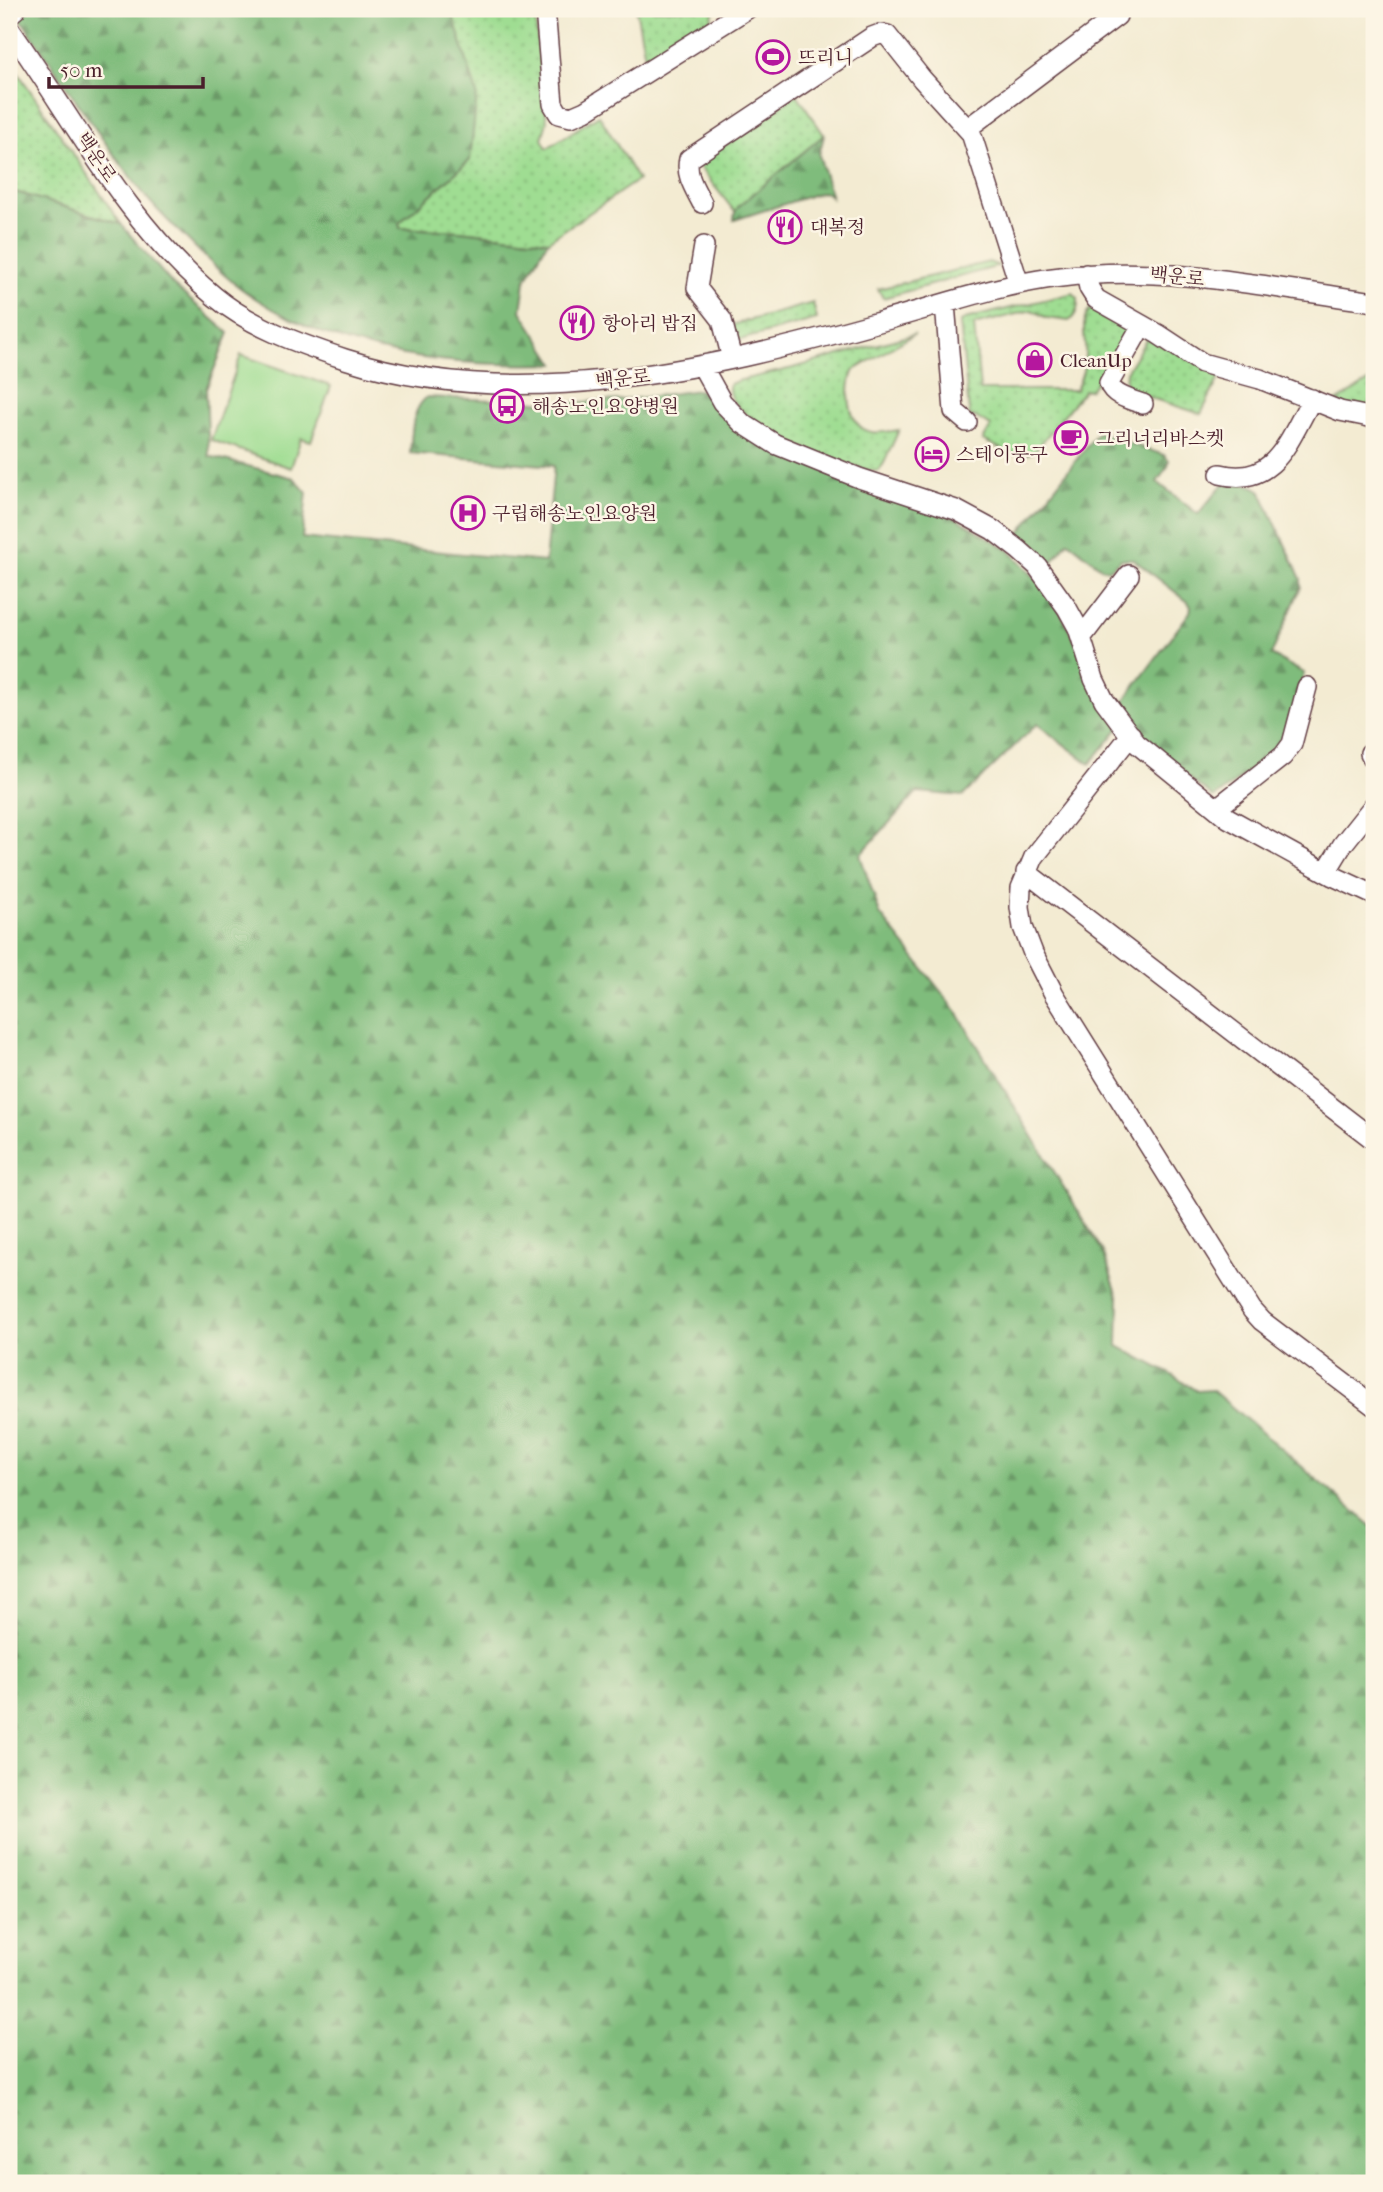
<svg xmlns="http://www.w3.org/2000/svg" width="1383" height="2192" font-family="'IM FELL French Canon','Noto Serif KR',serif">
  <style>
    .grass { fill: url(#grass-dots); stroke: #747e5e; stroke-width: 2 }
    .forest { fill: url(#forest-firs); stroke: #646e54; stroke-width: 2 }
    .pitch { fill: #9fdd92; stroke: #747e5e; stroke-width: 2 }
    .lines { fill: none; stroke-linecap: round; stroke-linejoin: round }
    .minor-casing { stroke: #633e44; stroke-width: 22 }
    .minor { stroke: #fff; stroke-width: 19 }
    .labels { text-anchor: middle; stroke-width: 5; stroke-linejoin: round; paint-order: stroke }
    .poi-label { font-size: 19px; fill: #4a1f2b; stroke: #fcf5e5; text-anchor: start }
    .street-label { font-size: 19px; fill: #4a1f2b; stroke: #fcf5e5 }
  </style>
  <defs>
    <pattern id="grass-dots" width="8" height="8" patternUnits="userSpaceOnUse" patternTransform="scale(1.75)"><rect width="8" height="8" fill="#9fdd92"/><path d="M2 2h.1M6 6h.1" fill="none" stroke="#8abd7e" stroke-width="1.8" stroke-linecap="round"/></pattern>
    <pattern id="forest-firs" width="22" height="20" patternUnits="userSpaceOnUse" patternTransform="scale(1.75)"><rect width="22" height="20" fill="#7fbc7c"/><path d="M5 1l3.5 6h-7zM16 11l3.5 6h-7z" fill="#6a9866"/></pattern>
  </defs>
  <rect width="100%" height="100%" fill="#fcf5e5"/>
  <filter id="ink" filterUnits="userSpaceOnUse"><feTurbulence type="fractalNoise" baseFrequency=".0143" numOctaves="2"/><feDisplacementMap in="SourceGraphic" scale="14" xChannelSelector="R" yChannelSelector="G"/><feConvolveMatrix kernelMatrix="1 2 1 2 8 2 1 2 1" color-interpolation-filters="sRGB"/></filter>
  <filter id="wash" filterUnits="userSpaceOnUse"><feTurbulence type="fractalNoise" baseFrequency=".00686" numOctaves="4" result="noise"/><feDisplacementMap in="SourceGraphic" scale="28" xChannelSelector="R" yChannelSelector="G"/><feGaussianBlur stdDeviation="1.57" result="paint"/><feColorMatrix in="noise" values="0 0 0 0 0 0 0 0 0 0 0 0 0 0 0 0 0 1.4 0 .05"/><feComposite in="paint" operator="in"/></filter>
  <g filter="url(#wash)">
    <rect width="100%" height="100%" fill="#f3ebd2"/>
    <path class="grass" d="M451,9H534L547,122L542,139L547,148L599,115L638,180L548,241L460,231L400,228L399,223L470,160Z
      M636,9H713L714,10L711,19L645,57Z
      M9,60L10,61L121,224L9,190Z
      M797,94L824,135L739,206L735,212L701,169L699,163Z
      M989,262L999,266L883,298L878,289Z
      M1073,293L1078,298C1078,308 1077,315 1069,321L1047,318L1032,310L974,325L980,390H1076C1081,379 1085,368 1085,356C1087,339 1078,321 1092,307L1127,324C1129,340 1100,375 1090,390H1084L1035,451C1016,461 1001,448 983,440L991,426L973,416L970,421L960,323L965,319Z
      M813,303L817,319L736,341L732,325Z
      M915,334L854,370C845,387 847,427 871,432C879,434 890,431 899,430L884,463L879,471C850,472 716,418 730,384L737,381L793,368Z
      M1149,335L1221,374L1201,414L1133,392L1125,384L1126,372Z
      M1374,378V415L1335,403Z"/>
    <path class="forest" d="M18,9H451L477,94L470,160L399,223L400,228L460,231L548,241L525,281L521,311L555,364C453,367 346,357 258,300C233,285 213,265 193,245C178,230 162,216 148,199C101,142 62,77 19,17Z
      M824,135L819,155L831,197L827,193L822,192L734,220L735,212L739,206Z
      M9,190L121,224L173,285L229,333L206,389L209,456L294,478L307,493L302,538L545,562L554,466L410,453C412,434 411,409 427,397L565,403L623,400L699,390L709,396L725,417L955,517L1010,551L1053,597L1119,728L1090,764L1037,724L963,796L917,792L860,855L880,914L957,1012L1103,1252L1119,1299L1118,1346L1167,1372L1197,1391L1212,1390L1374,1528V2183H9Z
      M1098,432L1164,455L1169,460L1168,466L1157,482L1198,514L1222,485C1234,480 1248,483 1260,490L1301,579V587L1271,655L1304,673L1290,731L1280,749L1214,798L1139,738L1118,709L1190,612L1191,607L1188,602L1133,559H1122L1108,570L1102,568L1068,541L1047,569L1019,534Z"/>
    <path class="pitch" d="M241,355L331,386L311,441L301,438L291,468L211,440Z"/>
  </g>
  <g filter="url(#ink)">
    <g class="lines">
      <defs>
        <path id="minor" d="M545,9L553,104L559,114L571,117L585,111L747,9
          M9,15L16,9
          M9,28C73,118 127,224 214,296C251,327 300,344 345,359C517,414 706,370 875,323C936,307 998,284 1061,277C1165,264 1271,288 1374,302
          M968,128L1117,16
          M702,203C695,189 685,175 689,159L872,37L880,34L887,35L922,79L971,133L1019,284
          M704,246L697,288L722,320L732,359
          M1086,274L1089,288L1096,299L1158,334L1202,363L1260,379L1340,411L1374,418
          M945,304L954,411L967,422
          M1142,325L1109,383C1113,396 1131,400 1143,404
          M702,366L722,402L742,423L775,444L859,478L956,510L993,530L1019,550L1037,566L1067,608L1078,628L1094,679L1104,700L1136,743L1228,818L1333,876L1374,895
          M1220,474C1275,488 1289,439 1312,399
          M1081,638L1129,575
          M1131,735L1034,857L1021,888L1020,907L1023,927L1033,953L1054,994L1252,1310L1262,1321L1374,1406
          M1370,753L1374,760
          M1217,808L1283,756L1292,744L1307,687
          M1026,872L1374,1140
          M1326,872L1343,844L1374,805"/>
      </defs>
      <use href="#minor" class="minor-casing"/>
      <use href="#minor" class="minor"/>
    </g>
  </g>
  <defs>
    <symbol id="stadium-ring" viewBox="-11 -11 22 22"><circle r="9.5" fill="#fcf5e5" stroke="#b5179e" stroke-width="1.5"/><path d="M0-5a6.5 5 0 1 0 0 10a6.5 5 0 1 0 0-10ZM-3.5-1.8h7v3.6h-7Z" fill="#b5179e"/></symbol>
    <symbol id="restaurant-ring" viewBox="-11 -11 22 22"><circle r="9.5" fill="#fcf5e5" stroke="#b5179e" stroke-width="1.5"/><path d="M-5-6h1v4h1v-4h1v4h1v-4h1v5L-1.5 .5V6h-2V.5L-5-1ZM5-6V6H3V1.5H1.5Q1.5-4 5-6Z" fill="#b5179e"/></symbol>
    <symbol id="shop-ring" viewBox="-11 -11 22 22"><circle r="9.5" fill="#fcf5e5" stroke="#b5179e" stroke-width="1.5"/><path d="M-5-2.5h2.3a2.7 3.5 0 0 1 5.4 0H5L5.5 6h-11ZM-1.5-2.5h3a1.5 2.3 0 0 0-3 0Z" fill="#b5179e"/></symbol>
    <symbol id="bus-ring" viewBox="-11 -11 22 22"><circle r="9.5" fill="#fcf5e5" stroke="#b5179e" stroke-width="1.5"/><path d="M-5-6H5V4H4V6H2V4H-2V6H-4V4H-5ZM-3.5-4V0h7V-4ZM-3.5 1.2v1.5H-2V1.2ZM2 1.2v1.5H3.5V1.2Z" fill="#b5179e"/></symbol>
    <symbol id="cafe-ring" viewBox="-11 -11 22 22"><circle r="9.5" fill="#fcf5e5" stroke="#b5179e" stroke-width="1.5"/><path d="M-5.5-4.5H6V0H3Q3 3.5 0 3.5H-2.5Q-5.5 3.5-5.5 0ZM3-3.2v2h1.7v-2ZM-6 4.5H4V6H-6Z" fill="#b5179e"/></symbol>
    <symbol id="hotel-ring" viewBox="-11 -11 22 22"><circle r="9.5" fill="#fcf5e5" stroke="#b5179e" stroke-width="1.5"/><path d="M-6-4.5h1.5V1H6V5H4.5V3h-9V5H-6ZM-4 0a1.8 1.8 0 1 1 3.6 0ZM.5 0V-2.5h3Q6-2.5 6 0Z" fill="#b5179e"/></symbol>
    <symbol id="hospital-ring" viewBox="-11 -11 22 22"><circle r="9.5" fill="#fcf5e5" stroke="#b5179e" stroke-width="1.5"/><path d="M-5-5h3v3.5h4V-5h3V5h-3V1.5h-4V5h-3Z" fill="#b5179e"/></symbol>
  </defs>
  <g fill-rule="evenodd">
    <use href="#stadium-ring" x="754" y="38" width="38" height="38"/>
    <use href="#restaurant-ring" x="766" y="208" width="38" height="38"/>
    <use href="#restaurant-ring" x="558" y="304" width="38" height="38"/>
    <use href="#shop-ring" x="1016" y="341" width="38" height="38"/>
    <use href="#bus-ring" x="488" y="387" width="38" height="38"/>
    <use href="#cafe-ring" x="1052" y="419" width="38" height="38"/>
    <use href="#hotel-ring" x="913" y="435" width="38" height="38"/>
    <use href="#hospital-ring" x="449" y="494" width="38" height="38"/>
  </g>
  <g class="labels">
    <g class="poi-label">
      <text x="798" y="64">뜨리니</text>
      <text x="810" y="234">대복정</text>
      <text x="602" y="330">항아리 밥집</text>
      <text x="1060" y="367">CleanUp</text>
      <text x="532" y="413">해송노인요양병원</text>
      <text x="1096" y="445">그리너리바스켓</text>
      <text x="956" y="461">스테이뭉구</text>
      <text x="492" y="520">구립해송노인요양원</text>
    </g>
    <g class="street-label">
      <text transform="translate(97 157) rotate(56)" y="7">백운로</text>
      <text transform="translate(1177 276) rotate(6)" y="7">백운로</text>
      <text transform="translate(623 378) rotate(-6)" y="7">백운로</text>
    </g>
  </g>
  <rect width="1383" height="2192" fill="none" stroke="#fcf5e5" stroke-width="35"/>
  <path d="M49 77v10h154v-10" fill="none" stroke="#4a1f2b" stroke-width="3.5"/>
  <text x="60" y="77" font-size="21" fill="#4a1f2b" stroke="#fcf5e5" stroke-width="5" paint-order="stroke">50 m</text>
</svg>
